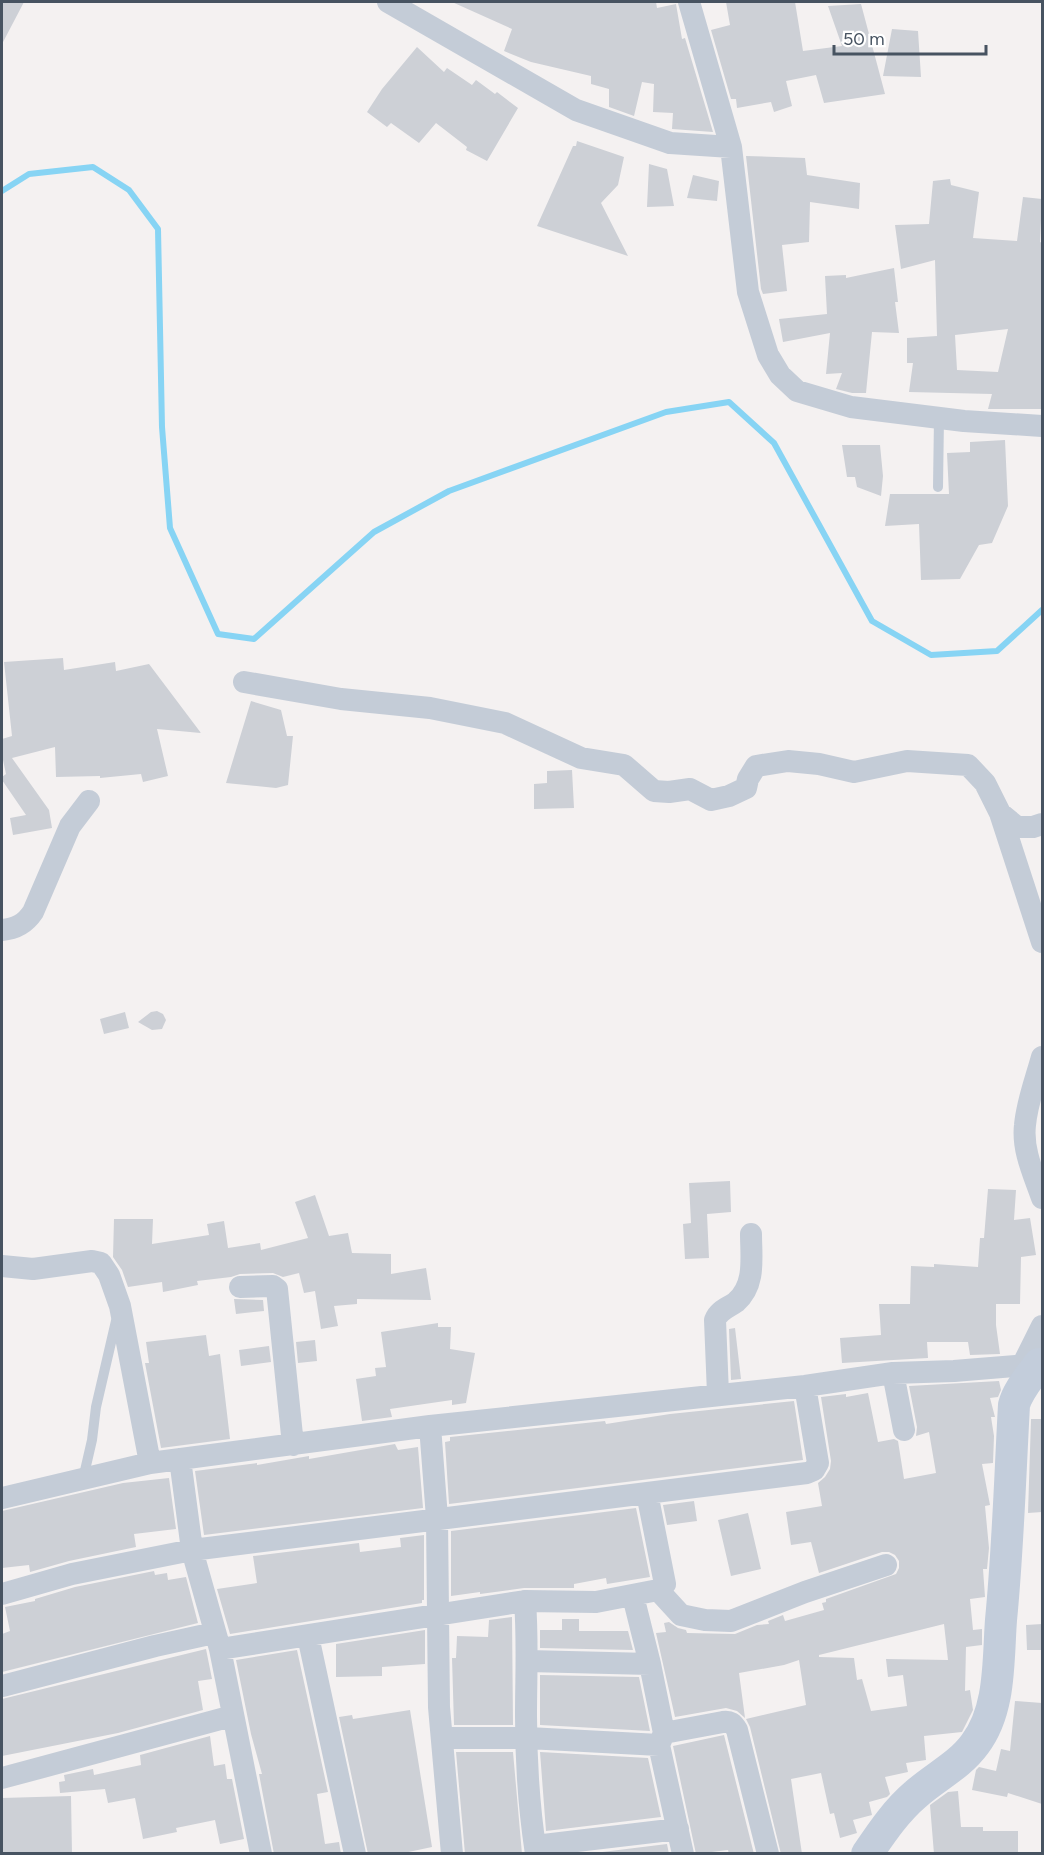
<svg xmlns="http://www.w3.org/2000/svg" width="1044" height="1855" font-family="Figtree,sans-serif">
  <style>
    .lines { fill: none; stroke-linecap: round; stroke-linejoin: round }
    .stream { stroke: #87d4f4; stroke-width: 6 }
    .building { fill: #cdd0d6; fill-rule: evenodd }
    .lane { stroke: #c4ccd7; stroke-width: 10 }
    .street { stroke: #c4ccd7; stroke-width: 22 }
    .secondary { stroke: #c3cddb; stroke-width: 32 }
  </style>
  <rect width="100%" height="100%" fill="#f4f1f1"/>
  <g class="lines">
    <path class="stream" d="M2,191L29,174L93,167L129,190L158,229L162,427L170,528L218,634L254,639L374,532L449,491L666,412L729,402L774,443L872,621L931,655L997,651L1042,610"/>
  </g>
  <path class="building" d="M2,2H24L2,44Z
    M452,2H656L657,8L676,4L682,39L685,38L713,132L672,129L673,113L653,112L654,84L642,82L634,116L609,107V89L591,84V76L531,62L504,51L512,29Z
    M726,2H795L803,51L842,46L828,6L861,4L885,94L824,103L816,75L786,81L792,106L774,112L771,102L737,108L736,99H731L711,30L730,25Z
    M892,29L918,31L921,77L883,76Z
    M417,47L444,72L447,68L472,85L476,80L495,94L497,92L518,108L487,161L466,150L467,147L436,123L419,143L391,123L387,127L367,112L382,89Z
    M577,141L624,157L618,185L601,203L628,256L537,226L573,146H576Z
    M746,156L805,158L807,175L860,183L859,209L810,202L809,242L782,245L787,291L763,294L761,289Z
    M649,164L667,169L674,206L647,207Z
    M693,175L719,181L717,201L687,198Z
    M950,179L951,185L979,192L973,238L1017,241L1023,197L1042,199L1040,242L1042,243V409H988L992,394L909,392L913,363H907V338L937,336L935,260L901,269L895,225L929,224L933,181ZM1008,329L998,372L957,370L955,335Z
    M894,268L898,302H895L899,333L872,332L866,393H852L836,389L842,373L826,374L830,333L783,342L779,319L827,314L825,276L846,275V278Z
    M1005,440L1008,506L992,543L979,545L960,579L921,580L919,524L885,526L890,494H949L947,453L970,452V442Z
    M842,445H880L883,476L881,496L857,487L855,477H847Z
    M63,658L64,670L115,662L116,671L149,664L201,733L157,729L168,776L143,782L141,774L100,778V776L56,777L55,747L12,758L49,810L52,828L13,835L10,818L26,815L2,780V777L6,774L3,760L2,761V739L12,736L4,662Z
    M251,701L281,710L287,736H293L288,785L276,788L226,783Z
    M572,770L574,808L534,809V784L547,783V771Z
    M157,1011L163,1014L166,1020L162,1029L152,1030L138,1022L151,1012Z
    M125,1012L129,1028L104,1034L100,1019Z
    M730,1181L731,1212L707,1214L709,1258L685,1259L683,1224L691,1223L689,1183Z
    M988,1189L1016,1190L1014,1220L1030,1218L1036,1255L1021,1257L1020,1304H996V1325L1000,1354L970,1355L968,1342H927L928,1358L842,1363L840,1338L881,1335L879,1304H910L911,1266L934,1267V1264L978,1267L980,1238H984Z
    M315,1195L329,1236L348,1233L352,1253L391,1254V1274L426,1268L431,1300L357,1299V1304L334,1306L338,1326L321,1329L315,1291L304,1293L299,1273L283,1277L273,1273L240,1274L231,1277L197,1281L198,1285L163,1292L162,1282L128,1287L122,1270L113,1257L114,1219H153L152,1244L209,1235L207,1224L224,1221L228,1248L260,1243L261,1250L308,1238L295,1202Z
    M234,1299L263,1300L264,1311L236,1314Z
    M438,1323V1327H451L450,1349L475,1353L466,1403L452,1405V1400L390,1409L392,1417L362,1421L356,1379L376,1376L375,1368L386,1367L381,1332Z
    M735,1328L741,1379L731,1380L729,1329Z
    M206,1335L209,1356L220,1354L230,1439L161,1448L145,1363H149L146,1342Z
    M315,1340L317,1361L298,1363L296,1342Z
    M269,1346L271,1362L241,1366L239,1350Z
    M999,1381L1001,1390L998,1397L990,1398L995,1417H991L994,1436L993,1463L982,1464L990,1505L985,1506L989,1548L987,1569H983L985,1597L970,1599L973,1630L982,1629V1645L966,1647L965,1691L970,1690L973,1710L962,1732L924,1736L926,1760L906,1763L908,1772L885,1777L890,1794L887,1797L869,1802L872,1815L853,1820L857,1833L840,1838L834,1813L830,1814L821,1773L791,1779L802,1854H781L750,1727L746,1719L806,1705L799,1660L784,1665L739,1673L745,1718L737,1711L726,1708L675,1717L656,1633L666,1632L664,1623L669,1622L678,1628L686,1630L687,1633L735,1634L757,1625L769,1624L768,1621L783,1615L785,1621L824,1610L822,1603L826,1602V1599L896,1574L899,1568V1561L895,1555L889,1552H882L819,1573L811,1542L791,1545L786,1512L822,1506L818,1483L825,1477L830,1469L831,1461L821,1397L846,1394V1397L868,1393L878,1442L894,1439L898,1441L904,1479L936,1473L929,1432L916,1436L917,1427L909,1386ZM944,1624L948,1660L886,1659L888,1677L903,1675L907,1706L871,1711L862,1679L857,1680L854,1658L819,1657V1655Z
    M794,1401L803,1460L449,1504L445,1442L450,1441V1437L605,1421L606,1424L670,1414Z
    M1031,1419H1042V1512L1028,1513Z
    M395,1444L398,1450L418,1447L423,1508L204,1535L195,1471L257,1463V1465L309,1456V1459Z
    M169,1478L176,1529L134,1534L136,1547L69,1561L30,1572L29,1565L2,1568V1511L123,1483Z
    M694,1501L697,1521L667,1525L663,1505Z
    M636,1508L650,1577L607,1584L606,1578L574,1584V1588H524L480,1594V1592L451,1596V1531Z
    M748,1513L761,1569L731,1576L718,1520Z
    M424,1535V1600H422V1603L230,1634L217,1589L257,1583L253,1556L359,1543L360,1552L401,1547L400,1538Z
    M154,1571L155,1575L167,1573L168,1580L186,1577L198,1623L2,1672V1634L10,1631L5,1607L35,1601V1599L75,1587Z
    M512,1617L513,1725H454L452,1658H456L457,1636L488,1637L489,1620Z
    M562,1619H579V1631H628L633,1650L540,1648V1630H562Z
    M1042,1624V1650H1027L1026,1625Z
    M425,1630V1664L382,1667V1676L336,1677V1644Z
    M206,1649L212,1679L198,1681L203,1710L118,1733L2,1756V1699Z
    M297,1650L328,1792L317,1794L325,1844L339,1842L341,1854H274L259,1774H262L251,1734L236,1660Z
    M540,1675L639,1677L650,1731L540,1725Z
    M1015,1701L1042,1703V1804L1008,1793L1007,1797L972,1790L976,1770L979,1767L996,1771L1001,1749L1010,1751Z
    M410,1710L432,1847L399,1854H368L339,1717L352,1715L353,1719Z
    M724,1735L754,1854H729L728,1850L696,1854L673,1746Z
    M210,1736L214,1766L225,1764L227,1779H232L244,1839L220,1844L215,1820L176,1828L177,1832L143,1839L135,1798L108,1803L105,1789L60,1793L59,1782L65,1781L64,1775L93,1769L94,1775L141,1765L140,1755Z
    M456,1752H513L522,1854H465Z
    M540,1752L648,1758L661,1817L546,1831Z
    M958,1791L961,1827H983V1831H1018V1854H934L930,1805L948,1792Z
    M71,1796L72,1854H2V1798Z
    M667,1844L669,1854H586Z"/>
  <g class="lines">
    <path class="lane" d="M938,487L939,418
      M83,1479L92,1440L96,1407L116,1321"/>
    <path class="street" d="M388,2L576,110L670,143L731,147
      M689,2L731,147L748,292L768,355L780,375L797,391L851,407L964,421L1042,426
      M244,682L341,699L430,708L505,723L581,758L624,765L654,791L669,792L690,789L711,800L729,796L746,788L748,779L756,766L788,761L819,764L854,772L907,761L968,765L985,783L1000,813L1017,827H1033L1042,824
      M1000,813L1042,942
      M2,930C16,929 25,924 33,912L70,826L89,801
      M1042,1057C1036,1079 1027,1102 1025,1125C1022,1150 1034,1175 1042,1198
      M2,1266L33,1269L92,1261L101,1263L109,1275L120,1306L150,1463
      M240,1287L273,1286L277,1289L293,1445
      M1023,1364L1042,1326
      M893,1373L904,1430
      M718,1394L715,1320C719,1310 728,1308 736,1302C756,1285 751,1257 751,1234
      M430,1426L437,1518L439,1707L452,1854
      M180,1459L192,1550L220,1649L261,1854
      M2,1498L150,1463L430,1426L805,1386L893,1373L954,1371L1039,1364
      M658,1590L681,1615L705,1620L731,1621L805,1592L886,1565
      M2,1594L72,1574L192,1550L807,1473L814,1470L818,1463L805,1386
      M633,1596L650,1664L664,1733L659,1745L683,1854
      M525,1601C528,1640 526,1677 526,1716C526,1762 529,1808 536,1854
      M308,1636L355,1854
      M220,1649L525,1601L596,1602L658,1590L665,1584L647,1493
      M528,1661L650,1664
      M2,1686L155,1646L214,1633
      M664,1733L723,1722C730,1721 733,1723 737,1730L768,1854
      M442,1738H528L659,1745
      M2,1778L232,1716
      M535,1846L678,1829"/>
    <path class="secondary" d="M867,1854C882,1832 896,1811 916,1794C935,1777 960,1765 975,1744C1001,1710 998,1660 1001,1620C1008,1549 1010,1477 1014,1405C1018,1390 1030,1377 1039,1364H1042"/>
  </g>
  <rect width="1044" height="1855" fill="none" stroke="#475361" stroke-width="6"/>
  <path d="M834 45v9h152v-9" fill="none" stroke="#475361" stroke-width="3"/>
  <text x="843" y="45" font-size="18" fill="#475361" stroke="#ffffff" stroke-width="4.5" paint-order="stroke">50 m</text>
</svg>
